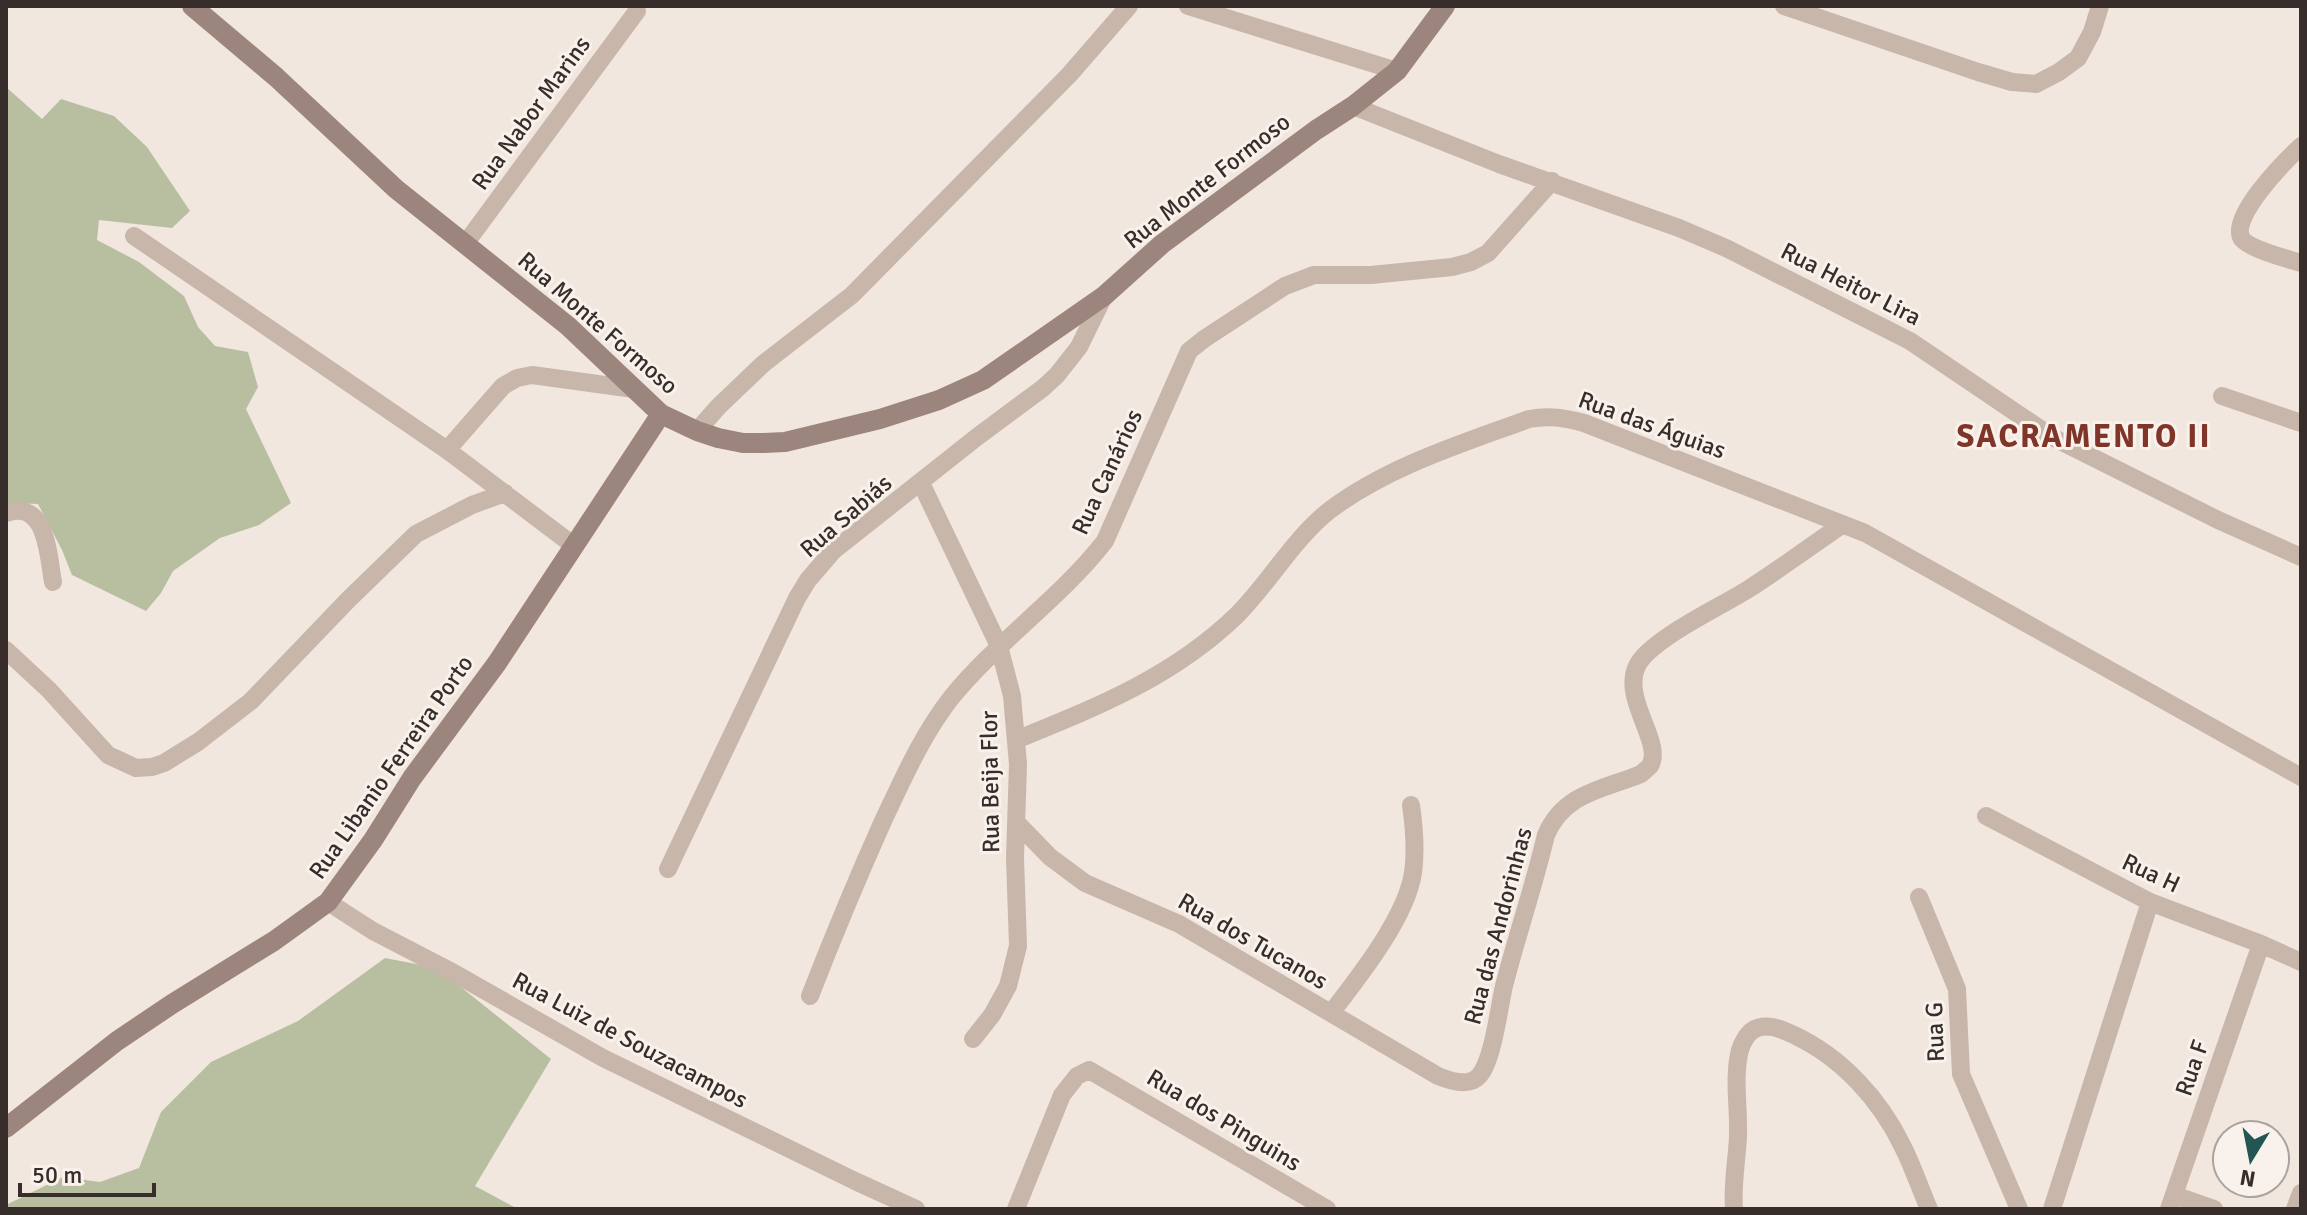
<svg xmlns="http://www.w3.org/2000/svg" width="2307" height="1215" font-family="Signika,sans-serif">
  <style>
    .green { fill: #b8bfa0 }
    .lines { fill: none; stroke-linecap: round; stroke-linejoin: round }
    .street { stroke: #c8b6ab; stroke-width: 18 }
    .secondary { stroke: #9c857d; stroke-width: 20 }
    .labels { text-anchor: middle; stroke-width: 6; stroke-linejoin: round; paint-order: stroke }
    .street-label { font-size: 24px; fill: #372d2a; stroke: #f9f1eb }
    .district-label { font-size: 32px; font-weight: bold; letter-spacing: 2px; fill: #803529; stroke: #f9f1eb }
  </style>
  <rect width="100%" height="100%" fill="#f1e7df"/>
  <path class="green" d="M6,87L42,119L61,99L114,116L147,147L190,211L172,228L99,220L97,240L139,262L184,296L198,327L215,346L248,352L258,387L246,409L291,503L259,525L220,538L173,571L161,593L146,611L72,575L62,550L38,504L6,503Z
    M385,958L437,968L551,1059L475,1186L518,1209H6L8,1204L63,1177L100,1182L139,1168L161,1112L211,1062L298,1021Z"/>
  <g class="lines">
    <path class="street" d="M1188,6L1397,71
      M1784,6L1978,72L2012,82L2036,84L2059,72L2078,58L2092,32L2100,6
      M1353,106L1499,164L1679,228L1726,248L1910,341L2052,437L2218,520L2301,557
      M2301,146C2286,160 2228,218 2242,239C2250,249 2288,259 2301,263
      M134,236L447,450L573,545
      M465,244L637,11
      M2222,396L2301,423
      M697,431L718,407L763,364L852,295L1069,75L1129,6
      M447,450L503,386L517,378L532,375L634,389
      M921,483L999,646L1012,696L1018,764L1015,858L1018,946L1008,986L992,1015L973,1039
      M6,513C47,499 48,555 53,582
      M6,650L49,690L108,755L136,768L152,767L164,763L198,742L251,701L348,600L416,534L472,505L505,493
      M1016,740C1097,707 1173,677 1237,615C1270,582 1293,539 1330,510C1389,466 1461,444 1529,419C1549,415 1565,418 1584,423L1865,533L2301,777
      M1986,816L2150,902L2261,944L2301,962
      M1017,823L1050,857L1085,883L1179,924L1438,1076C1450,1081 1469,1087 1479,1076C1493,1061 1499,1007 1504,986C1517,935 1534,886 1546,835C1564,793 1602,790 1641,774C1642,773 1649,767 1650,766C1664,743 1621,699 1637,666C1649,640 1722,606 1747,590C1780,569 1811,546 1843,524
      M668,869L797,598L808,580L833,551L977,437L1043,388L1057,375L1079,347L1104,296
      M1919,897L1957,989L1961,1074L2019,1209
      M328,902L373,931L454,973L603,1058L855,1181L916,1209
      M810,996C833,937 857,879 883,821C903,779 922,735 951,698C997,641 1060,599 1105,541L1189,351L1204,339L1285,286L1314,275H1371L1452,267L1471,262L1488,253L1552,181
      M1331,1013C1358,978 1406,918 1413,873C1416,852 1414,826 1411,805
      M2174,1195L2214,1209
      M1016,1209L1062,1095L1077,1076L1089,1070L1327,1209
      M1734,1209C1732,1184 1737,1160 1738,1136C1739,1108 1733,1077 1740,1050C1742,1043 1747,1034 1753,1030C1766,1022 1781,1029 1794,1035C1841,1057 1880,1099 1903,1147C1913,1167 1920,1188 1929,1209
      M2052,1209L2150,902
      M2169,1209L2261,944
      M2295,1209L2301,1193"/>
    <path class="secondary" d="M192,6L276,77L396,189L568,326L661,414L697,431L718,438L743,443H764L785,442L880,419L939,400L983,380L1104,296L1162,244L1316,130L1353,106L1397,71L1445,6
      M6,1128L117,1041L172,1004L274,941L328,902L373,840L412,778L497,663L661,414"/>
  </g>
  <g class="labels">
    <g class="street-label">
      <text transform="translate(531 113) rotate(-54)" y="8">Rua Nabor Marins</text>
      <text transform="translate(1207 181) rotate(-38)" y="8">Rua Monte Formoso</text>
      <text transform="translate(1851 284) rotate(27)" y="8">Rua Heitor Lira</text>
      <text transform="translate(598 323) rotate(41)" y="8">Rua Monte Formoso</text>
      <text transform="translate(1652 425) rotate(20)" y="8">Rua das Águias</text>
      <text transform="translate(1107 472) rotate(-65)" y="8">Rua Canários</text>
      <text transform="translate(846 516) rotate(-41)" y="8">Rua Sabiás</text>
      <text transform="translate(391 767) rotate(-55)" y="8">Rua Libanio Ferreira Porto</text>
      <text transform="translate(990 782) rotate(-91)" y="8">Rua Beija Flor</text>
      <text transform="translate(2151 873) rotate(25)" y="8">Rua H</text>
      <text transform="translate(1498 926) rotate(-75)" y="8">Rua das Andorinhas</text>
      <text transform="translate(1253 941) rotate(30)" y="8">Rua dos Tucanos</text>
      <text transform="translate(1935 1032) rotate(-92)" y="8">Rua G</text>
      <text transform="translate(630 1040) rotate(28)" y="8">Rua Luiz de Souzacampos</text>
      <text transform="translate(2192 1068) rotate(-71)" y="8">Rua F</text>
      <text transform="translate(1224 1120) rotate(31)" y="8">Rua dos Pinguins</text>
    </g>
    <g class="district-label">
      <text x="2084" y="447">SACRAMENTO II</text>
    </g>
  </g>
  <rect width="2307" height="1215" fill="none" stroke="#372d2a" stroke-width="16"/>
  <g transform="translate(2251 1159) rotate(190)"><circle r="38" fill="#f9f1eb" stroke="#aba39e" stroke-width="2"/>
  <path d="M0-6L14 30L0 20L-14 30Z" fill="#225553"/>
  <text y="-12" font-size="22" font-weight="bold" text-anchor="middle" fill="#372d2a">N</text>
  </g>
  <path d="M20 1183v12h134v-12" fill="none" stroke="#372d2a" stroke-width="4"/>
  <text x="32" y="1183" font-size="24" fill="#372d2a" stroke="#f9f1eb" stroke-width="6" paint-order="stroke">50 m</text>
</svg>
